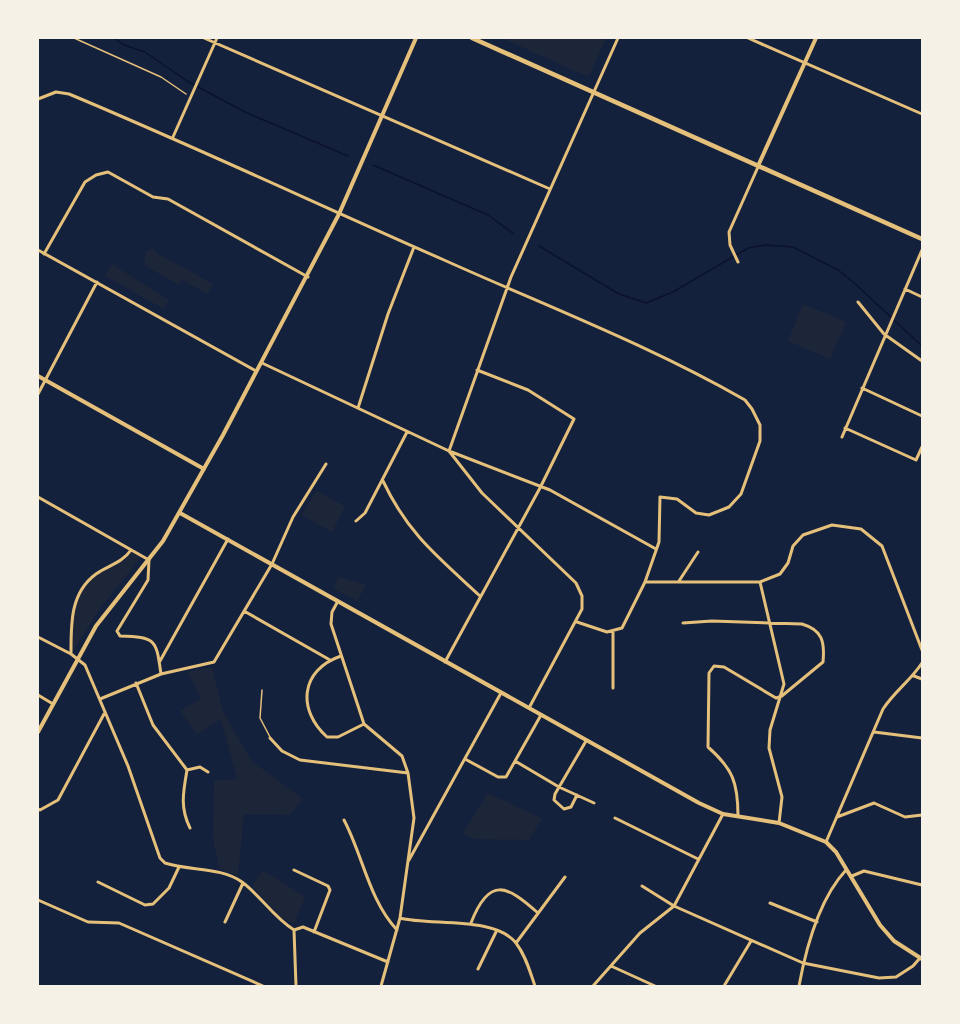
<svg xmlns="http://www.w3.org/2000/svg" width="960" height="1024" viewBox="0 0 960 1024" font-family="'Work Sans',sans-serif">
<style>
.green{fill:#1d2539}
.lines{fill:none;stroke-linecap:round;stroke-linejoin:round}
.stream{stroke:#0b132b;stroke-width:1.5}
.service{stroke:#e5c07b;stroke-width:1.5}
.minor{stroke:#e5c07b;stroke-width:3}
.tertiary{stroke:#e5c07b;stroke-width:4}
.secondary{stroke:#e5c07b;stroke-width:4}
.primary{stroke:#e5c07b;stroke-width:4.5}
</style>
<rect width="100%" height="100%" fill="#14213d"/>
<!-- green -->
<path class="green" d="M 502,38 L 606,38 L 590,74 L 586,76 Z
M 154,248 L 155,252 L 213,284 L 208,294 L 182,280 L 179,285 L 144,265 L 146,251 Z
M 112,264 L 169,300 L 164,309 L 105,276 Z
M 803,304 L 846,322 L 830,359 L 788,341 Z
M 317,491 L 345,506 L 332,532 L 301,515 Z
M 131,550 L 142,556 L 101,607 L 71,654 C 71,625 70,592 97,574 C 110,565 123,562 131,550 Z
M 339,577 L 366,585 L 357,601 L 333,588 Z
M 212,667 L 223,712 L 252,761 L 303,799 L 290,815 L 244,814 L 238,876 L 219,869 L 213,838 L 214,780 L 237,779 L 221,719 L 197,734 L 180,711 L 201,699 L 188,672 Z
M 488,793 L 542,819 L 529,840 L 474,839 L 463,833 Z
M 263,870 L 305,897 L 294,924 L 281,918 L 252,886 Z"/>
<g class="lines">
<!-- stream -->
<path class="stream" d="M 114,38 L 124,45 L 145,52 L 187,81 L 245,112 L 348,156
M 373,165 L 488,215 L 514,234
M 539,246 L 619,294 L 646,303 L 673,292 L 748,248 L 766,245 L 793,247 L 838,270 L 852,281 L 922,346"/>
<!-- service -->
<path class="service" d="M 74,38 L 161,77 L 186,94
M 262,690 L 260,718 L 270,737"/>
<!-- minor -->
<path class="minor" d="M 204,38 L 550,189
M 618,38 L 511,277 L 449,451 L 550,490 L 656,549
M 748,38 L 922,114
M 38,99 L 56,92 L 69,94 C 196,147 319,205 444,260 C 544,305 649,345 745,400 L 752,409 L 760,425 L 760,441 L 741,494 L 729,507 L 709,515 L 696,513 L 677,499 L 660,497 L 659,542 L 645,582 L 622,628 L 607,632 L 577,622
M 173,137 L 217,38
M 38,250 L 256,371
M 44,254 L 85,182 L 96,175 L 108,172 L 153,197 L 168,199 L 308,277
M 738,262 L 730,245 L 729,232 L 758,167
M 905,289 L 922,297
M 858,302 L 884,334 L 922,361
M 262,363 L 449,451 L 482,493 L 576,583 L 582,596 L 582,609 L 529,708
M 862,388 L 922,416
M 38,394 L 97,282
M 358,408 L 388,314 L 414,247
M 845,428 L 916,460 L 922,447
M 842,437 L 922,250
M 383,481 C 408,534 438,557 480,596
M 38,497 L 149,560 L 148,580 L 117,631 L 120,636 C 157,637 156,640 161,674
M 356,521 L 365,513 L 407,432
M 679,581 L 698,552
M 645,582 L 760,582 L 780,574 L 788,563 L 793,546 L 803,535 L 832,525 L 861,529 L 882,546 L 922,650
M 760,582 L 784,684 L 770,730 L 769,748 L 782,797 L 779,823
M 338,601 L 332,612 L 331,624 L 364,724 L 402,756 L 408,773 L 414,818 L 400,918 L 381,986
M 244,611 L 330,660
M 683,623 L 712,621 L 802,624 C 822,630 825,641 823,662 L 783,695
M 38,637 L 71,654 L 85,665 L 128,766 L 160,858 L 165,863 C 190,871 221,867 242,882 C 261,896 273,917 294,930 L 303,927 L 388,962
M 71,653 C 71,624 70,593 96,574 C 109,565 122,563 131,550
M 341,656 C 300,670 297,710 327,737 L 338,737 L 364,724
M 160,661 L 228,539
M 445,662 L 540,488 L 574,419 L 528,390 L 477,370
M 914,676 L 922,679
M 136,683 L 153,725 L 187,770 C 183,793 180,808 190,828
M 613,688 L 613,631
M 38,695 L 53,704
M 100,699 L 161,674 L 214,662 L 272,564 L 293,517 L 326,464
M 874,732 L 922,738
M 270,738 L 282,751 L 300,760 L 408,773
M 465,759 L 498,777 L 506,777 L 541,715
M 515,761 L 559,787 L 594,803
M 187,770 L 200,767 L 208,772
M 577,795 L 571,807 L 564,809 L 554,800 L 555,794 L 586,741
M 38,809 L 40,810 L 58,800 L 104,714
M 738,816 C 738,783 733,769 708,747 L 709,673 L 714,666 L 724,667 L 776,698 L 782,696
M 837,817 L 874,803 L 905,817 L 922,815
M 615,818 L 698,859
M 344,820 C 363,856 369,900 397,930
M 826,842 L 883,709 C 895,691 911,680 922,663
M 409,860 L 501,693
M 294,870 L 328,886 L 330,890 L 314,932
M 852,876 L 864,871 L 922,885
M 98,882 L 145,905 L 153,904 L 169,888 L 179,867
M 642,886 L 674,906 L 803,963 L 879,978 L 896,977 L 913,966 L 920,958
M 38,900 L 88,922 L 119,923 L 263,986
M 770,903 L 817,922
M 400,918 C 430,926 495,916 516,943 C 526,956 530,972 535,986
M 225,922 L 243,883
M 471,923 C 489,876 507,885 538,913
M 294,930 L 296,986
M 516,943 L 565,877
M 611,966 L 655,986
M 478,969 L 496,932
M 593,986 L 640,933 L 674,906 L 723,814
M 724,986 L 751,941
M 799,986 C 806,948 819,899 846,870"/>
<!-- tertiary -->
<path class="tertiary" d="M 758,166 L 816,38
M 180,513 L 699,803 L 723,814 L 779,823 L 826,842 L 836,852 L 880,925 L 894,941 L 922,959"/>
<!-- secondary -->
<path class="secondary" d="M 38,376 L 204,469
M 38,732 L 96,626 L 163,541 L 223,435 L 339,214 L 416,38"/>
<!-- primary -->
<path class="primary" d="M 472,38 L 922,239"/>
</g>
<!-- border -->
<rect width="960" height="1024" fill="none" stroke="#f6f1e7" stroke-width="78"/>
</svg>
